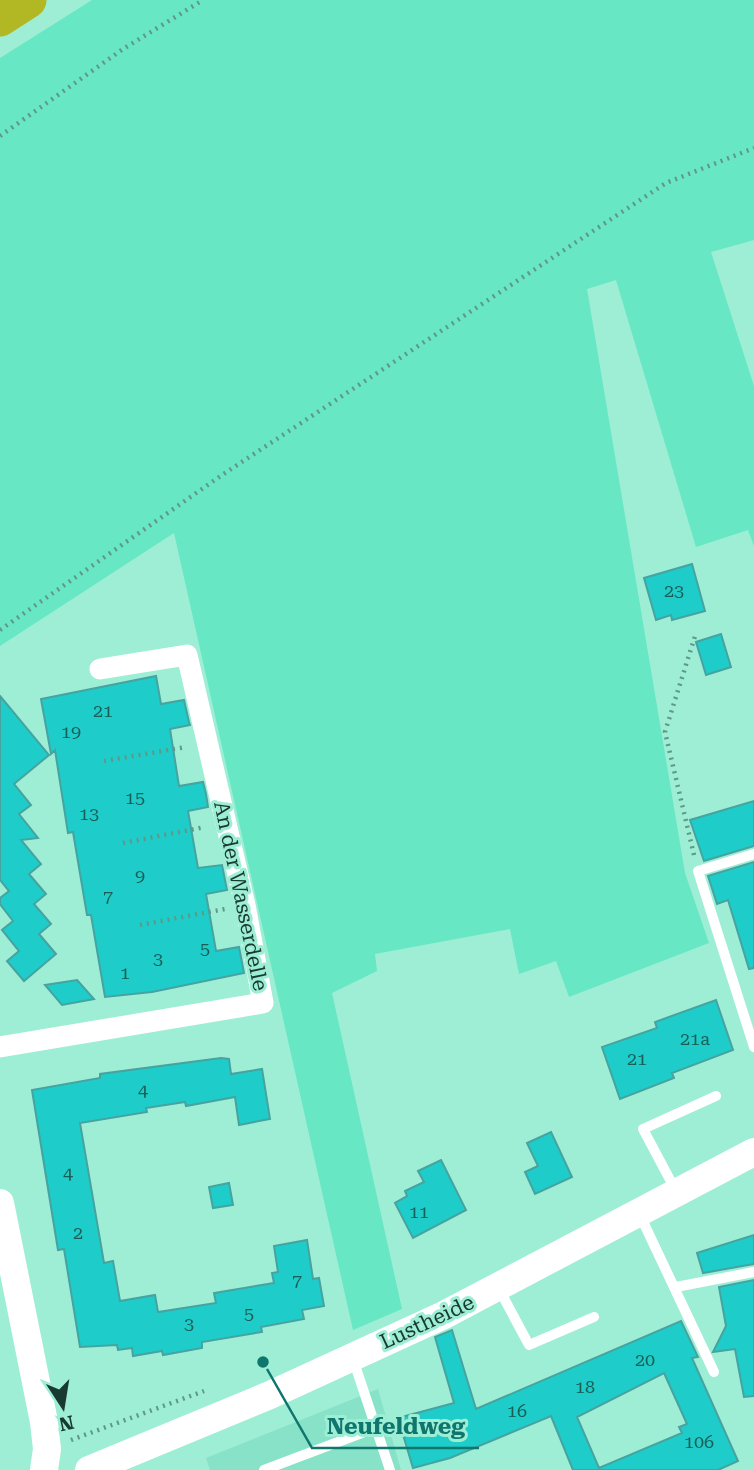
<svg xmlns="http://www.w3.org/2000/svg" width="754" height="1470" viewBox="0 0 754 1470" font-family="'Roboto Serif',serif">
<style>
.built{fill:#88e2c7}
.green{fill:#68e7c4}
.building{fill:#1ecdc9;stroke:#46a3a0;stroke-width:2;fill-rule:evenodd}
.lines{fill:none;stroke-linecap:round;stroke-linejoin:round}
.path{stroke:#5e9988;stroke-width:4.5;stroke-dasharray:2 5;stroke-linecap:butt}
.lane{stroke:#fff;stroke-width:10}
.street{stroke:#fff;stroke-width:21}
.secondary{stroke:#fff;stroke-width:28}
.highway{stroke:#b1b824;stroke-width:37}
.labels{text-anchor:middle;stroke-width:6;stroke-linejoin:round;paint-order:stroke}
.number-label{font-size:18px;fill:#1a5f57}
.street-label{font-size:21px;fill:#183a31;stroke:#9deed5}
.leader{fill:none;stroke:#0f766e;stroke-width:2.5}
.callout-dot{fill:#0f766e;stroke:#9deed5;stroke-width:2.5}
.callout-label{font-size:23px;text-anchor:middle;font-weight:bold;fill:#0f766e;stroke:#9deed5;stroke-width:6;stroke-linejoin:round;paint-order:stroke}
</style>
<rect width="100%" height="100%" fill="#9deed5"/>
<!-- built -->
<path class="built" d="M 378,1389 L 401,1470 L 210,1470 L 206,1458 Z"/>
<!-- green -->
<path class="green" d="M 92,0 L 754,0 L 754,240 L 711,252 L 754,386 L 754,546 L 748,530 L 696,547 L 616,280 L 587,289 L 685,873 L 709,943 L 569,997 L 556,961 L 519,974 L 510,929 L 375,954 L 377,971 L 332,993 L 402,1309 L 353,1330 L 174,533 L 0,646 L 0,58 Z"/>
<!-- building -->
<path class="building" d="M 692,564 L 705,611 L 672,620 L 671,615 L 656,620 L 644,578 Z
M 721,634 L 731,667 L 706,675 L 696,642 Z
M 156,676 L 161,704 L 184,700 L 189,722 L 190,725 L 170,729 L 179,786 L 203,782 L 206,794 L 208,807 L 188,811 L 198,868 L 222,865 L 227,890 L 206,894 L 216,951 L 239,947 L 244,973 L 152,992 L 105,997 L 91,915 L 87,915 L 73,832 L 68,833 L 55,750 L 51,754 L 41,699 Z
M 0,696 L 49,755 L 14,784 L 31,805 L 19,814 L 38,838 L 21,840 L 41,864 L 29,874 L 46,894 L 34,904 L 51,924 L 39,934 L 56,954 L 24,981 L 7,961 L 19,951 L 2,930 L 13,921 L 0,904 L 0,898 L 9,891 L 0,880 Z
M 754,801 L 754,846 L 704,861 L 690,820 Z
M 754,862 L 754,968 L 749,969 L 728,900 L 717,904 L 708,876 Z
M 77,980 L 94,999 L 62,1005 L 45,985 Z
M 716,1000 L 733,1050 L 672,1073 L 674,1078 L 620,1099 L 602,1047 L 657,1028 L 655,1022 Z
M 221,1058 L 229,1059 L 231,1074 L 262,1069 L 270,1119 L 239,1125 L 235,1097 L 186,1106 L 185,1102 L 146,1108 L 147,1112 L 80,1123 L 104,1263 L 113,1261 L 120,1301 L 155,1295 L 158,1312 L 216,1303 L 214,1293 L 274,1283 L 272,1273 L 278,1272 L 274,1246 L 307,1240 L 313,1279 L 319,1278 L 324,1306 L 302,1310 L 304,1319 L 261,1327 L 262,1332 L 202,1342 L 202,1348 L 163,1355 L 162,1351 L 133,1356 L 132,1348 L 118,1350 L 117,1345 L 80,1347 L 64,1249 L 58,1250 L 32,1090 L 100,1078 L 100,1074 Z
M 551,1132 L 572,1177 L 535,1194 L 525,1172 L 538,1166 L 527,1143 Z
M 441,1160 L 466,1210 L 413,1238 L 395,1203 L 407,1196 L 405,1191 L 424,1182 L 418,1171 Z
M 229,1183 L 233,1205 L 213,1208 L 209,1187 Z
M 754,1235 L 754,1264 L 703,1273 L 697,1253 Z
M 754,1280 L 754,1396 L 744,1397 L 735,1349 L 713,1352 L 726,1326 L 719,1287 Z
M 681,1321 L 698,1357 L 692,1358 L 738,1461 L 718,1470 L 573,1470 L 551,1416 L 450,1458 L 413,1468 L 398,1418 L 454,1403 L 435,1337 L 452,1330 L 476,1409 ZM 664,1373 L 687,1424 L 679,1427 L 682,1433 L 599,1468 L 577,1417 Z"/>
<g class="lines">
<!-- path -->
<path class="path" d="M 0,136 L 123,49 L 203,0
M 0,630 L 222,475 L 666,183 L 754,148
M 104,761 L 186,747
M 123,843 L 205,827
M 694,855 L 665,732 L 696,633
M 140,925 L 225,909
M 71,1440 L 204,1391"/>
<!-- lane -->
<path class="lane" d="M 754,854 L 698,871 L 754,1047
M 676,1191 L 643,1129 L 716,1096
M 639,1213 L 714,1372
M 676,1287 L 754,1272
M 499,1289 L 529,1345 L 594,1317
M 353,1359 L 390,1470
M 264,1470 L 375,1428"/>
<!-- street -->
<path class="street" d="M 0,1047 L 263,1003 L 245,905 L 187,655 L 100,669"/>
<!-- secondary -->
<path class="secondary" d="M 0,1203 L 44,1422 L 47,1449 L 44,1470
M 89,1470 L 270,1395 L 444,1315 L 754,1152"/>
<!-- highway -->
<path class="highway" d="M 0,18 L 28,0"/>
</g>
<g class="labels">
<!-- number labels -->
<g class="number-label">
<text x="674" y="597">23</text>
<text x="103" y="717">21</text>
<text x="71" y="738">19</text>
<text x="135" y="804">15</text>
<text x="89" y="820">13</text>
<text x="140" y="882">9</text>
<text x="108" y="903">7</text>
<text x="205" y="955">5</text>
<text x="158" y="965">3</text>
<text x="125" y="979">1</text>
<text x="695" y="1045">21a</text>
<text x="637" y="1065">21</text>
<text x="143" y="1096">4</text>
<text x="68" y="1179">4</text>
<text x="419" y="1218">11</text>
<text x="78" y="1239">2</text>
<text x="297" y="1287">7</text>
<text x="249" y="1320">5</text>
<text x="189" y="1330">3</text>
<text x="645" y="1366">20</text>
<text x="585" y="1393">18</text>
<text x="517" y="1417">16</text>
<text x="699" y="1448">106</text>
</g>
<!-- street labels -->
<g class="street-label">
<text transform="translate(241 896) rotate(78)" y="7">An der Wasserdelle</text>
<text transform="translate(427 1322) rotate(-25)" y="7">Lustheide</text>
</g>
</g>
<!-- callouts -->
<path class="leader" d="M263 1362L312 1448H479"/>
<circle class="callout-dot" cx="263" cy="1362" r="7"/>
<g class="callout-label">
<text x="396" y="1434">Neufeldweg</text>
</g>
<!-- north arrow -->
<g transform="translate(63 1407) rotate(168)" stroke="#9deed5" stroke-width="5" paint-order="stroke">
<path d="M0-5L12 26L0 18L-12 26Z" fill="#183a31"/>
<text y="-10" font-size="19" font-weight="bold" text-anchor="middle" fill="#183a31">N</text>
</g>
</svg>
